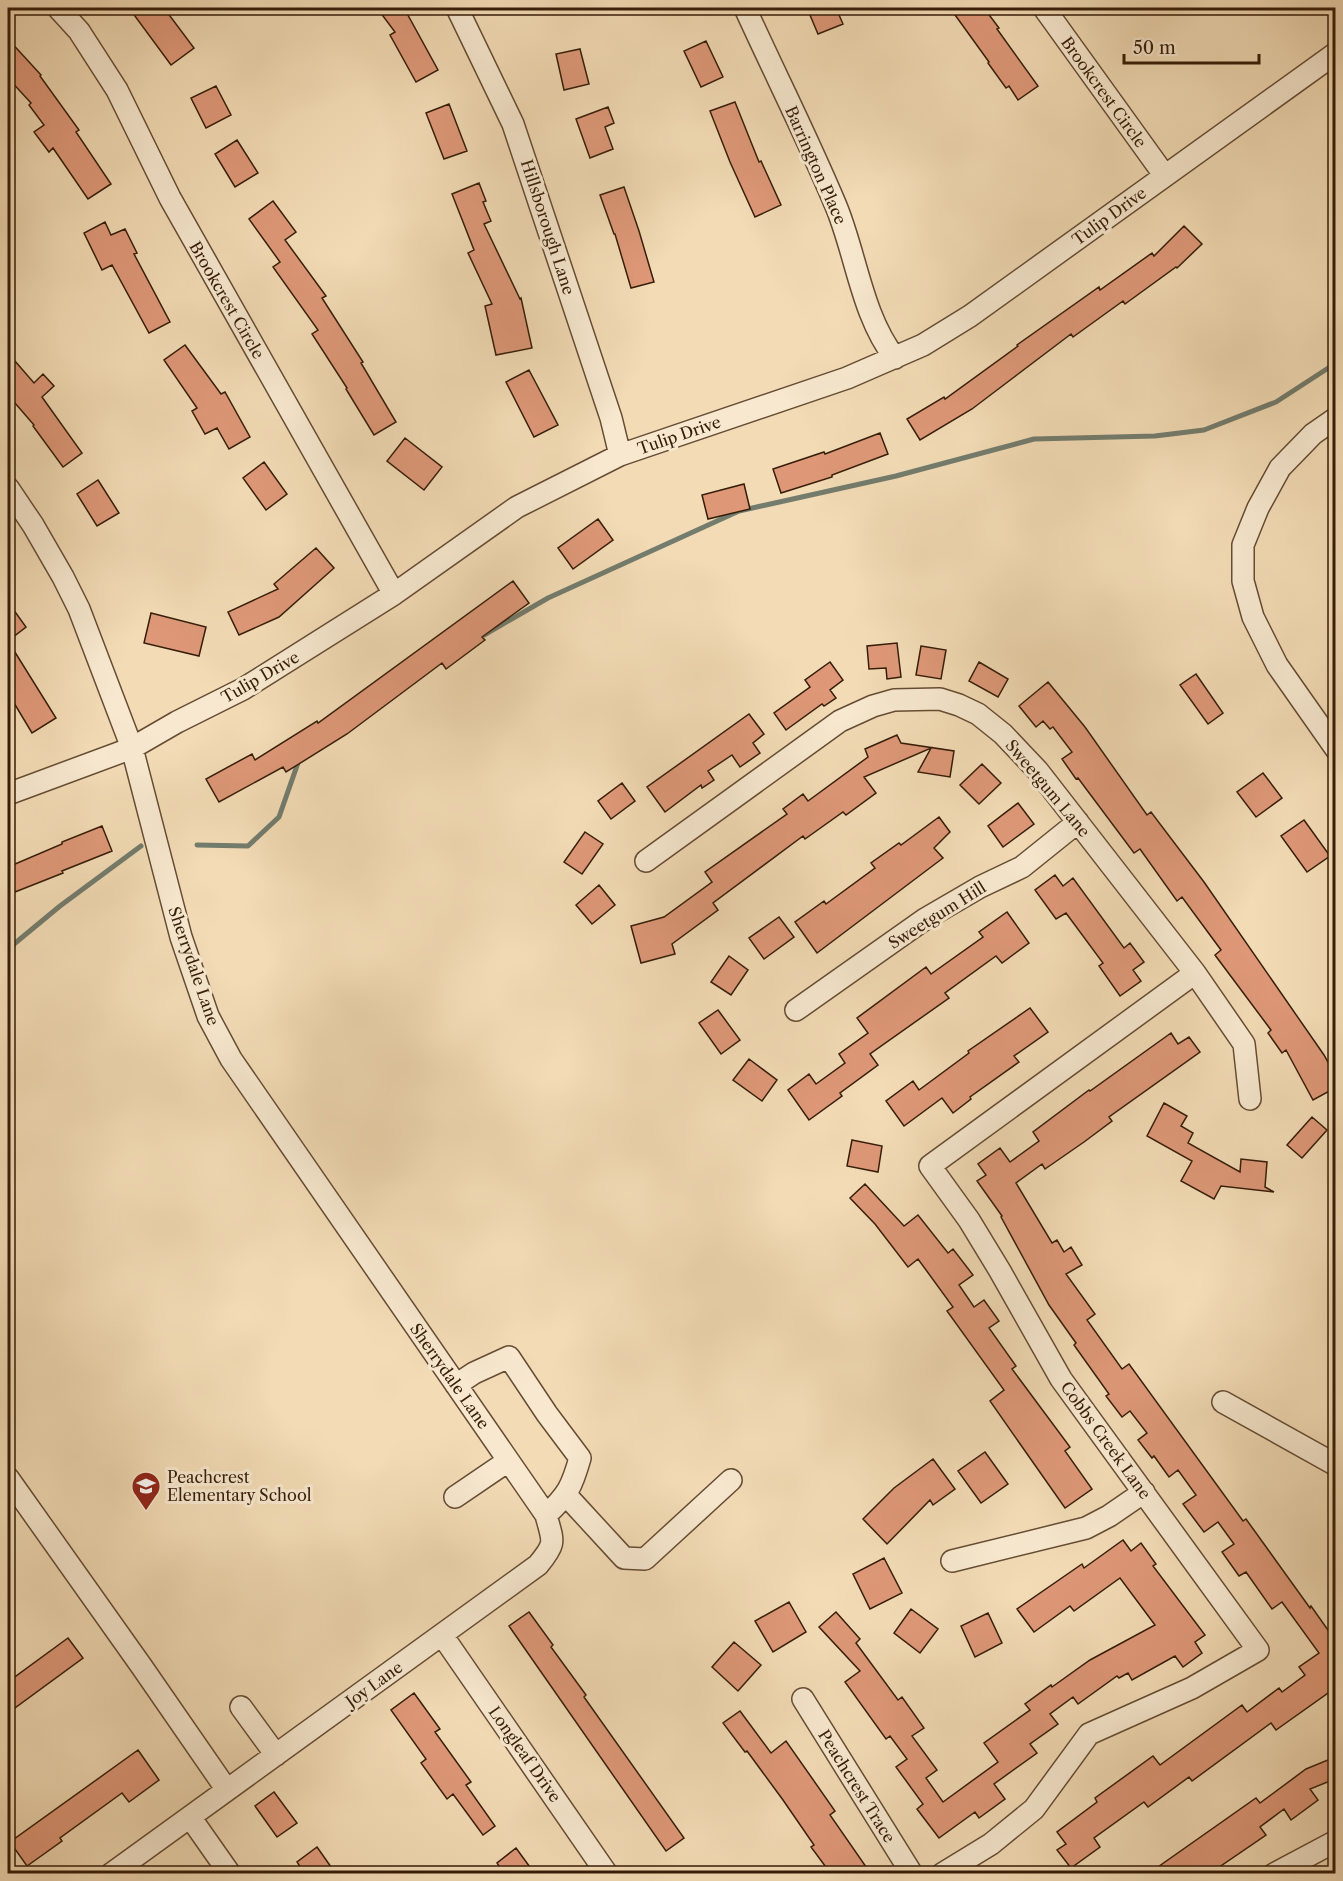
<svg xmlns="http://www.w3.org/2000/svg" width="1343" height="1881" viewBox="0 0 1343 1881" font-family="'Libre Caslon Text',serif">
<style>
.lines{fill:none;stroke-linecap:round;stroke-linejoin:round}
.stream{stroke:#737c6d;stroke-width:5}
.building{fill:#de9878;stroke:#361d08;stroke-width:1.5}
.minor-casing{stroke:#654c33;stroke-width:24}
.minor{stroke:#f7e8cf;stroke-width:21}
.labels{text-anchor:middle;stroke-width:6;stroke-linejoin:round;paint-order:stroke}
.street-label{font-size:16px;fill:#361d08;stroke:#f7e8cf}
.poi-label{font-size:16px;fill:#361d08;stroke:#f7e8cf;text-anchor:start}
</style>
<rect width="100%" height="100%" fill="#f2dbb5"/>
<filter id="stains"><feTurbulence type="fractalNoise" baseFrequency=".00333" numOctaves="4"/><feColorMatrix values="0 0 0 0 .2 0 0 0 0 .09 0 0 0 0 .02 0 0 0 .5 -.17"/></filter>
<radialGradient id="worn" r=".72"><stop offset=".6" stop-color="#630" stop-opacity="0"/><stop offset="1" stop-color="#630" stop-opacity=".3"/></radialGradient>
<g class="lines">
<!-- stream -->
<path class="stream" d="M 484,635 L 548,598 L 739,511 L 896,476 L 1034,439 L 1155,436 L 1204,430 L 1276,402 L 1336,363
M 197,845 L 248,846 L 279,817 L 299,760
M 8,949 L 60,906 L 141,846"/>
</g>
<!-- building -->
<path class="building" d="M 129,8 L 164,8 L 194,48 L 171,65 Z
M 377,8 L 404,8 L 438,70 L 416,82 L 390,35 L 395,32 Z
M 807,8 L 836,8 L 843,24 L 818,34 Z
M 950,8 L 984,8 L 999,28 L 997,29 L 1038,86 L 1018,100 L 1009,86 L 1006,88 L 988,63 L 989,62 Z
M 8,39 L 41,75 L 40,76 L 79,130 L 76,132 L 111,184 L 88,199 L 53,148 L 49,152 L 34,132 L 44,125 L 29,105 L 31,103 L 8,78 Z
M 706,41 L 723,77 L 701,87 L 684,51 Z
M 580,49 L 589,84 L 564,90 L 556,54 Z
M 216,86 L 231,115 L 206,128 L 191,98 Z
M 735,102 L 759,162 L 761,161 L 781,205 L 755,217 L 730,162 L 710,111 Z
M 449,104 L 467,151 L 444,159 L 426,113 Z
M 608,107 L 614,123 L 605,127 L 613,149 L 590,158 L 576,119 Z
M 237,140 L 258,173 L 235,187 L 215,154 Z
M 479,183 L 486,201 L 483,202 L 491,221 L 484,224 L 520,299 L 521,298 L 532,348 L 496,355 L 485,306 L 492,304 L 468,253 L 474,250 L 452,194 Z
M 624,187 L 639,231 L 654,282 L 631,288 L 615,234 L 614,234 L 600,195 Z
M 273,201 L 296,232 L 285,240 L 326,296 L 322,298 L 363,362 L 361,363 L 396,422 L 374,435 L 346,389 L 347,388 L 312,334 L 318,330 L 273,267 L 280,262 L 249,219 Z
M 105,222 L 111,235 L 125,229 L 137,253 L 134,254 L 170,322 L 149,333 L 112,265 L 102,270 L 84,233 Z
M 1184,226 L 1202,244 L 1177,268 L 1176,267 L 1125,304 L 1123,301 L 1073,337 L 1071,334 L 972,409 L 920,440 L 907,419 L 944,397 L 945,399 L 1018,346 L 1017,345 L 1099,287 L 1100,290 L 1152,253 L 1154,256 Z
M 185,345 L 221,394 L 225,392 L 250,437 L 229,449 L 217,428 L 205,434 L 192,411 L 197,408 L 164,360 Z
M 8,353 L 34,383 L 43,374 L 54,386 L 42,397 L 82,453 L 63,467 L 33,426 L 34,425 L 8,395 Z
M 529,370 L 558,425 L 534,437 L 506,382 Z
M 880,433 L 888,454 L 832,475 L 832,477 L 781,493 L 773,469 L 824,452 L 825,454 Z
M 405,438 L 442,467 L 424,490 L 387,461 Z
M 264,462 L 287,494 L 266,510 L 243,478 Z
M 98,480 L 119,513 L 97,526 L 77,494 Z
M 744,484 L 750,509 L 708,519 L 702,495 Z
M 598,519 L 613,540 L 573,569 L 558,548 Z
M 316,548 L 334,568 L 279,617 L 239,635 L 228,612 L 278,589 L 274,584 Z
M 513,581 L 529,603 L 482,637 L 485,640 L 446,669 L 442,663 L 347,734 L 286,772 L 283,767 L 219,802 L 206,779 L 252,754 L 255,760 L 317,721 L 318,723 Z
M 8,602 L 26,627 L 8,641 Z
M 151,613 L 206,627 L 199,656 L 144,643 Z
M 8,641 L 56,718 L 32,733 L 8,693 Z
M 897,643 L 901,677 L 887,679 L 886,668 L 869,669 L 867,646 Z
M 921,646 L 946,650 L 941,679 L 916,675 Z
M 830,662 L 843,680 L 830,690 L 836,698 L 824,706 L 822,704 L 786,730 L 774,713 L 810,687 L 805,680 Z
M 979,662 L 1008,679 L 998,697 L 969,681 Z
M 1196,674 L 1223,713 L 1208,724 L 1180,685 Z
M 1048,682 L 1085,727 L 1147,815 L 1151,812 L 1204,882 L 1324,1055 L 1335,1075 L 1335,1088 L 1313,1100 L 1286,1050 L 1282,1053 L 1268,1033 L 1271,1030 L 1215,955 L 1221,950 L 1182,897 L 1177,901 L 1140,849 L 1134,853 L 1078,778 L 1076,779 L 1062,759 L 1072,752 L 1053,727 L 1050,729 L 1043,721 L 1036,727 L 1019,706 Z
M 749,714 L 764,734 L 753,743 L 760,753 L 740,767 L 732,755 L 708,771 L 714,780 L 702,788 L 701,785 L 665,812 L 647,787 Z
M 897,735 L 901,743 L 954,751 L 950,777 L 918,772 L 931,748 L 864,777 L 876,793 L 846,815 L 843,812 L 805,839 L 803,836 L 713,903 L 718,910 L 672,944 L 675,954 L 641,963 L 631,926 L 664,917 L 712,882 L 705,872 L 787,814 L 783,809 L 803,794 L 808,801 L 868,757 L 865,749 Z
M 982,764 L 1001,783 L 979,804 L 960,785 Z
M 1263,773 L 1282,798 L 1256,817 L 1237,792 Z
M 622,783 L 635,801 L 611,819 L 598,801 Z
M 1018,803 L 1034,824 L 1003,847 L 988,826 Z
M 939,817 L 950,832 L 934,848 L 943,858 L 817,953 L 795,922 L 824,901 L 826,904 L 875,868 L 871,863 L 899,843 L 901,845 Z
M 1304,820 L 1330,856 L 1307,872 L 1281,836 Z
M 102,826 L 112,851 L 62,871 L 63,873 L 15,892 L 8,874 L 8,867 L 62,844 L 62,842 Z
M 585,832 L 603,844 L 582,874 L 564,862 Z
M 1055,875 L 1063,886 L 1073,878 L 1124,948 L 1130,943 L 1144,962 L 1133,970 L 1141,981 L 1120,996 L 1099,966 L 1103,963 L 1066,913 L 1056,919 L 1035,890 Z
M 599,885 L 615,905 L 592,924 L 576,905 Z
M 1007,912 L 1029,943 L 1002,963 L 996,956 L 945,993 L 949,998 L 870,1054 L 878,1065 L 840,1093 L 842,1096 L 809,1120 L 788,1090 L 809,1074 L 816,1084 L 845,1063 L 839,1054 L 868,1033 L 857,1018 L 926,967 L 931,974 L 983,937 L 979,932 Z
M 779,917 L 794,937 L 764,959 L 749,938 Z
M 729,956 L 748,970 L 731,995 L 711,982 Z
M 1030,1008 L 1048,1032 L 1014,1056 L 1019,1062 L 970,1097 L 971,1099 L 953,1113 L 942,1098 L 904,1126 L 886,1101 L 913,1081 L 919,1090 L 969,1053 L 968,1051 Z
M 718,1010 L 740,1040 L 721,1054 L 699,1023 Z
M 1171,1033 L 1178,1044 L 1189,1037 L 1200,1052 L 1109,1117 L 1112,1121 L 1084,1142 L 1045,1169 L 1042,1164 L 1016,1183 L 1052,1243 L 1057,1240 L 1064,1252 L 1071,1247 L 1082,1265 L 1066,1274 L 1095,1314 L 1087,1320 L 1122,1369 L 1129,1364 L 1243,1521 L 1246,1519 L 1310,1608 L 1311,1606 L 1335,1640 L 1335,1688 L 1276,1730 L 1271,1723 L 1192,1781 L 1189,1777 L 1148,1807 L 1144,1802 L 1094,1838 L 1100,1847 L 1071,1868 L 1057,1850 L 1066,1844 L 1057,1832 L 1097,1802 L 1095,1798 L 1153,1756 L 1160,1765 L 1242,1705 L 1247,1712 L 1279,1688 L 1282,1692 L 1305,1675 L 1299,1667 L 1319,1653 L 1282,1602 L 1272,1609 L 1246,1572 L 1239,1576 L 1222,1552 L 1234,1544 L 1218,1522 L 1204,1532 L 1183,1504 L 1196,1495 L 1178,1470 L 1169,1477 L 1154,1456 L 1152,1458 L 1138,1440 L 1147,1433 L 1130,1411 L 1122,1417 L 1106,1396 L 1109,1394 L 1074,1345 L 1076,1343 L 1049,1305 L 1001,1217 L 1002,1216 L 977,1181 L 986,1175 L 978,1164 L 1000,1148 L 1010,1162 L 1039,1141 L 1033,1132 L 1089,1090 L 1090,1091 Z
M 749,1059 L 777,1080 L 762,1101 L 733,1080 Z
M 1164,1103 L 1187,1116 L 1181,1126 L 1193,1133 L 1188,1143 L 1240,1172 L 1241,1159 L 1267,1162 L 1265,1187 L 1274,1192 L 1221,1186 L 1214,1199 L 1181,1181 L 1192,1161 L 1147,1136 Z
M 1312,1117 L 1327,1130 L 1302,1158 L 1287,1145 Z
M 852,1140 L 882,1146 L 878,1172 L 847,1166 Z
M 865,1184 L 904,1226 L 918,1215 L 948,1253 L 953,1249 L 973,1275 L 959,1285 L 974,1307 L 984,1300 L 999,1321 L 989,1328 L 1016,1366 L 1012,1369 L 1070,1447 L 1065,1451 L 1092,1489 L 1065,1508 L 990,1401 L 1004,1390 L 947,1311 L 953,1307 L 918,1259 L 908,1267 L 875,1224 L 850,1198 Z
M 985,1452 L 1008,1484 L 981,1503 L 958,1471 Z
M 933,1459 L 955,1489 L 933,1505 L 930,1500 L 887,1544 L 863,1519 L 894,1488 Z
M 1123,1540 L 1131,1551 L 1141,1543 L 1156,1564 L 1153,1566 L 1205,1635 L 1195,1642 L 1202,1653 L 1183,1667 L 1175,1656 L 1132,1680 L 1128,1673 L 1119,1678 L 1117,1676 L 1078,1704 L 1073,1697 L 1050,1714 L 1058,1724 L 1030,1744 L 1037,1753 L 994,1784 L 1005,1799 L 979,1818 L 975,1812 L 939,1838 L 917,1809 L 923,1804 L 896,1767 L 907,1759 L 890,1736 L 886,1739 L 845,1682 L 860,1671 L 819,1627 L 836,1612 L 860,1639 L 856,1643 L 898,1700 L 902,1697 L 924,1728 L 912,1736 L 937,1770 L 926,1778 L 943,1802 L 998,1762 L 984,1743 L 1030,1710 L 1025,1704 L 1051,1685 L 1052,1687 L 1090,1660 L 1155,1625 L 1120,1578 L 1074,1611 L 1070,1606 L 1034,1632 L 1017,1609 L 1082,1564 L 1084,1568 Z
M 884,1558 L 902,1593 L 870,1609 L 853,1574 Z
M 789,1602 L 806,1632 L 773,1652 L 755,1621 Z
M 911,1609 L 938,1629 L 920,1653 L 894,1633 Z
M 529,1612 L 553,1645 L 551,1647 L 586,1695 L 584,1697 L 684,1838 L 666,1851 L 509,1626 Z
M 988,1613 L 1002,1643 L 975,1657 L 961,1626 Z
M 68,1638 L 83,1658 L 8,1713 L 8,1682 Z
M 734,1642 L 761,1665 L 738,1691 L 712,1667 Z
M 414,1693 L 440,1729 L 435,1732 L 471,1782 L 466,1785 L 495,1826 L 483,1835 L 453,1794 L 447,1799 L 421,1763 L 426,1759 L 391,1710 Z
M 740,1711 L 771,1753 L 786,1741 L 835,1811 L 830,1815 L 871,1874 L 831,1874 L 811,1847 L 814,1845 L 783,1800 L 747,1751 L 745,1752 L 723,1723 Z
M 138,1750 L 159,1780 L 129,1802 L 122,1793 L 60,1838 L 62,1841 L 27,1866 L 10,1842 Z
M 1335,1757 L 1335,1779 L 1310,1789 L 1318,1800 L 1291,1820 L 1284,1809 L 1260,1827 L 1266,1835 L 1209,1874 L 1148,1874 L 1256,1798 L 1260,1803 L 1306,1769 Z
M 274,1792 L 297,1823 L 277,1837 L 255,1806 Z
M 317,1847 L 336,1874 L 305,1874 L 297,1862 Z
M 516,1848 L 535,1874 L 504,1874 L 497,1863 Z"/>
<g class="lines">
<!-- minor casing -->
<g class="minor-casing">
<path id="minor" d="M 58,8 L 79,31 L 117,90 L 170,198 L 394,594
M 457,8 L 513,124 L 611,418 L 620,455
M 745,8 C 775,74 808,139 836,206 C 856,254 862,316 895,358
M 1044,8 L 1165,176
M 1336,418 L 1313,434 L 1280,468 L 1258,508 L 1243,545 L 1243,581 L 1253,617 L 1277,665 L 1336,749
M 8,488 L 33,525 L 63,577 L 79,609 L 132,748 L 181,937 L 208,1016 L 231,1059 L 546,1515 C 553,1542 557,1542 538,1565 L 111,1874
M 8,794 L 132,748 L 177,722 L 243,689 L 394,594 L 517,507 L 620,455 L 847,378 L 923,345 L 970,316 L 1336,53
M 646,861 L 840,721 L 873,706 L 894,700 L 940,699 L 959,705 L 978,714 L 1003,734 L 1038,771 L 1195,973 L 1244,1044 L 1250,1099
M 796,1010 L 925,919 L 980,887 L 1022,867 L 1078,822
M 456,1385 L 474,1373 L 509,1357 L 547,1414 L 580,1458 C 572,1486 568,1495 546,1515
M 1223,1402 L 1336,1465
M 8,1478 L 142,1667 L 227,1790
M 566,1495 L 624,1558 L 645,1559 L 731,1480
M 455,1497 L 508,1461
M 952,1561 L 1086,1528 L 1109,1516 L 1144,1492
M 442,1635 L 607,1874
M 803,1699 L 912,1874
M 241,1707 L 276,1755
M 190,1817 L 230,1874
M 942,1874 L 991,1844 L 1034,1809 L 1089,1734 L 1192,1688 L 1258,1650 L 1061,1379 L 1000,1271 L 969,1220 L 930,1166 L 1195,973
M 1274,1874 L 1336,1841"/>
</g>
<!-- minor -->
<use href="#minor" class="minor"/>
</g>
<!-- icons -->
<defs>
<g id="school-pin" transform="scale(1.5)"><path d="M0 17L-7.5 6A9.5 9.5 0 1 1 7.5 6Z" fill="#8f2418" stroke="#f7e8cf"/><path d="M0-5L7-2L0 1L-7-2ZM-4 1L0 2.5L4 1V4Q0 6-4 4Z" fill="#fff"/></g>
</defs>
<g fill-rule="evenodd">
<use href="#school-pin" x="146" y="1486"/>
</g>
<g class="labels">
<!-- street labels -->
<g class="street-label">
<text transform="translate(1104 92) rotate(54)" y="6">Brookcrest Circle</text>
<text transform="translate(816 165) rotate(66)" y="6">Barrington Place</text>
<text transform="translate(1109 216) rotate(-36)" y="6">Tulip Drive</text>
<text transform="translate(548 227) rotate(72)" y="6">Hillsborough Lane</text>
<text transform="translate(227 300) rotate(60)" y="6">Brookcrest Circle</text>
<text transform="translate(679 435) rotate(-19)" y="6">Tulip Drive</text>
<text transform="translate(260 677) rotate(-30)" y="6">Tulip Drive</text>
<text transform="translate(1048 788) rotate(50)" y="6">Sweetgum Lane</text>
<text transform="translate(937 915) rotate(-32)" y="6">Sweetgum Hill</text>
<text transform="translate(194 966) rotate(71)" y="6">Sherrydale Lane</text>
<text transform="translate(450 1376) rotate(55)" y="6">Sherrydale Lane</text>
<text transform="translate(1106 1440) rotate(54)" y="6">Cobbs Creek Lane</text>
<text transform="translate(374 1684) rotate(-36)" y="6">Joy Lane</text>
<text transform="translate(525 1754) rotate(55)" y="6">Longleaf Drive</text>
<text transform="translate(857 1786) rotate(58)" y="6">Peachcrest Trace</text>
</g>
<!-- poi labels -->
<g class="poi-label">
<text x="167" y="1483">Peachcrest<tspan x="167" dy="18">Elementary School</tspan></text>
</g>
</g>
<!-- margin -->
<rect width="1343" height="1881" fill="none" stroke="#f2dbb5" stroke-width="30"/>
<rect x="9" y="9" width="1325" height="1863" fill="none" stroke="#361d08" stroke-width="3"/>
<rect x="15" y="15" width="1313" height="1851" fill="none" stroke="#361d08" stroke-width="1.5"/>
<!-- scale -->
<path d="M1124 54v9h135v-9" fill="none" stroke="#361d08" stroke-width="3"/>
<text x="1133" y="54" font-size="18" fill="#361d08" stroke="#f7e8cf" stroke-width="4.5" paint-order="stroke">50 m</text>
<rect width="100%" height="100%" filter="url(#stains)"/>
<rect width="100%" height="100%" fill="url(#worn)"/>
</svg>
